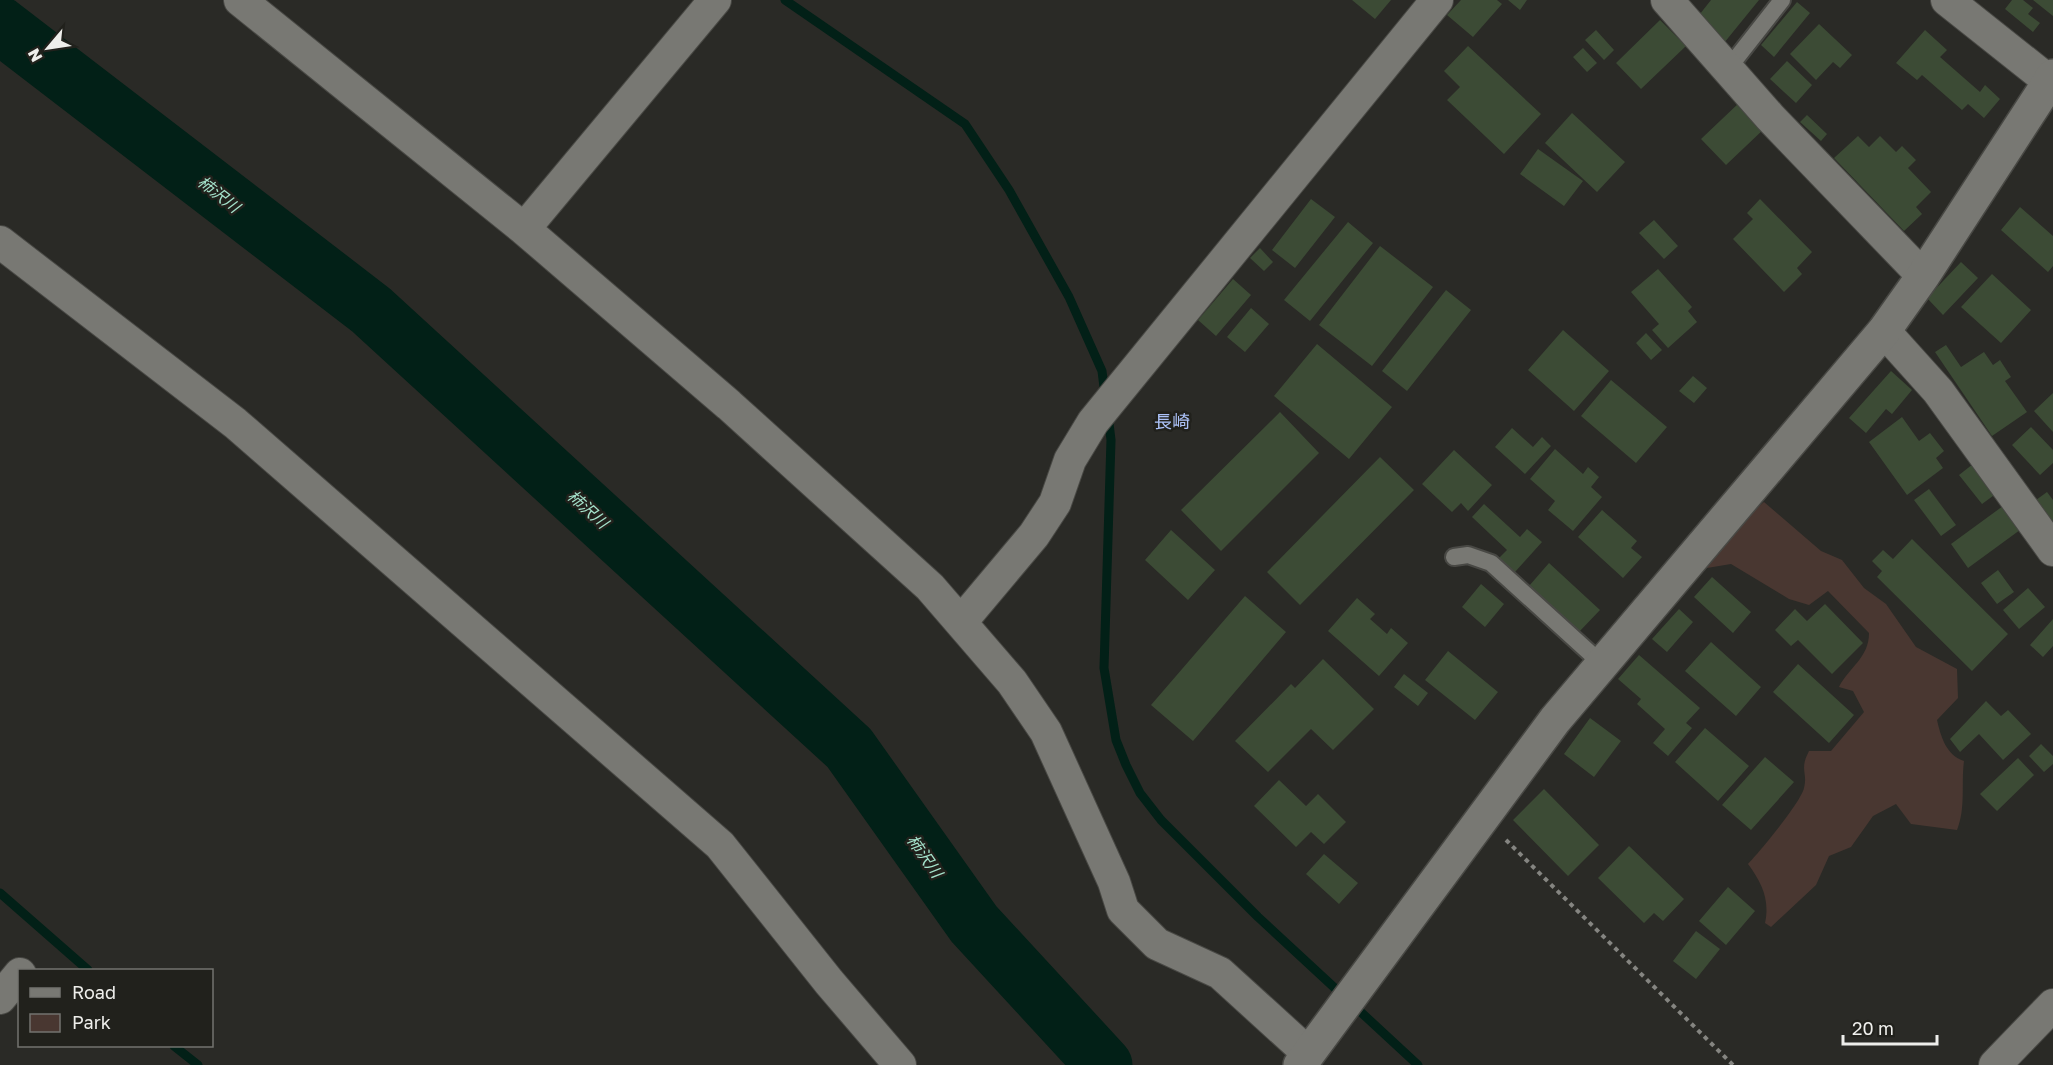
<svg xmlns="http://www.w3.org/2000/svg" width="2053" height="1065" viewBox="0 0 2053 1065" font-family="'Golos Text','Noto Sans JP',sans-serif">
<style>
.green{fill:#493731}
.lines{fill:none;stroke-linecap:round;stroke-linejoin:round}
.stream{stroke:#022017;stroke-width:9}
.river{stroke:#022017;stroke-width:57}
.building{fill:#3c4b35}
.service-casing{stroke:#484844;stroke-width:20}
.minor-casing{stroke:#484844;stroke-width:34}
.tertiary-casing{stroke:#484844;stroke-width:36}
.path{stroke:#858581;stroke-width:4;stroke-dasharray:4.5 4.5;stroke-linecap:butt}
.service{stroke:#787873;stroke-width:16}
.minor{stroke:#787873;stroke-width:32}
.tertiary{stroke:#787873;stroke-width:33}
.labels{text-anchor:middle;stroke-width:5;stroke-linejoin:round;paint-order:stroke}
.water-label{font-size:16px;font-style:italic;fill:#a6e4cd;stroke:#21211c}
.quarter-label{font-size:18px;fill:#acc2f8;stroke:#21211c}
</style>
<rect width="100%" height="100%" fill="#2a2a26"/>
<!-- green -->
<path class="green" d="M 1764,502 L 1821,551 L 1842,560 L 1864,588 L 1886,604 L 1916,647 L 1957,669 L 1958,698 L 1937,720 C 1941,737 1946,755 1964,761 C 1961,784 1966,808 1957,830 L 1911,824 L 1896,804 L 1873,816 L 1851,847 L 1829,856 L 1816,885 L 1771,927 L 1765,923 C 1770,900 1762,883 1748,864 C 1759,853 1801,802 1804,788 C 1808,772 1799,770 1809,751 L 1831,751 L 1864,712 L 1853,691 L 1839,687 C 1849,667 1869,658 1869,633 L 1828,591 L 1809,605 L 1789,599 L 1731,564 L 1707,568 L 1708,548 Z"/>
<g class="lines">
<!-- stream -->
<path class="stream" d="M 785,0 L 965,124 L 1009,190 L 1069,297 L 1102,371 L 1105,395
M 1108,415 L 1111,440 L 1104,668 L 1116,740 L 1126,765 L 1140,793 L 1161,820 L 1258,917 L 1418,1065
M 0,893 L 88,970
M 174,1046 L 198,1065"/>
<!-- river -->
<path class="river" d="M 0,25 L 371,310 L 849,748 L 974,924 L 1104,1065"/>
</g>
<!-- building -->
<path class="building" d="M 1352,0 L 1391,0 L 1375,19 Z
M 1461,0 L 1497,0 L 1502,4 L 1473,37 L 1447,15 Z
M 1508,0 L 1527,0 L 1520,10 Z
M 1711,0 L 1759,0 L 1724,43 L 1696,19 Z
M 2012,0 L 2023,0 L 2033,8 L 2028,14 L 2040,23 L 2033,32 L 2005,9 Z
M 2033,0 L 2053,0 L 2053,16 Z
M 1797,2 L 1810,13 L 1774,57 L 1761,45 Z
M 1660,20 L 1686,46 L 1641,89 L 1616,63 Z
M 1819,24 L 1852,55 L 1840,68 L 1833,62 L 1816,80 L 1790,54 Z
M 1596,30 L 1614,50 L 1604,60 L 1585,40 Z
M 1925,30 L 1947,50 L 1940,57 L 1980,92 L 1985,85 L 2000,99 L 1984,118 L 1968,104 L 1962,110 L 1922,75 L 1917,80 L 1896,63 Z
M 1468,46 L 1541,114 L 1504,154 L 1447,100 L 1460,87 L 1444,71 Z
M 1583,48 L 1597,63 L 1587,72 L 1573,57 Z
M 1787,61 L 1812,85 L 1796,103 L 1770,79 Z
M 1740,102 L 1765,128 L 1726,165 L 1701,139 Z
M 1572,113 L 1625,162 L 1597,192 L 1545,143 Z
M 1807,115 L 1827,134 L 1821,141 L 1800,122 Z
M 1858,136 L 1869,147 L 1880,136 L 1896,152 L 1902,146 L 1916,160 L 1908,168 L 1931,192 L 1916,207 L 1922,214 L 1904,231 L 1834,158 Z
M 1538,149 L 1583,181 L 1564,206 L 1520,174 Z
M 1311,199 L 1335,217 L 1295,268 L 1272,250 Z
M 1760,199 L 1812,252 L 1797,268 L 1802,274 L 1784,292 L 1733,239 L 1753,219 L 1747,213 Z
M 2020,207 L 2053,236 L 2053,266 L 2048,272 L 2001,230 Z
M 1654,220 L 1678,246 L 1664,259 L 1639,233 Z
M 1348,222 L 1373,243 L 1310,321 L 1284,300 Z
M 1380,246 L 1433,287 L 1372,366 L 1319,325 Z
M 1260,248 L 1273,262 L 1264,271 L 1250,258 Z
M 1961,262 L 1978,278 L 1943,315 L 1927,298 Z
M 1658,269 L 1692,307 L 1688,311 L 1697,322 L 1668,348 L 1652,330 L 1659,324 L 1631,292 Z
M 1992,274 L 2031,310 L 2001,343 L 1961,307 Z
M 1233,279 L 1251,295 L 1216,336 L 1198,320 Z
M 1446,290 L 1471,310 L 1407,391 L 1382,371 Z
M 1251,308 L 1269,324 L 1245,352 L 1227,337 Z
M 1563,330 L 1609,371 L 1574,411 L 1528,370 Z
M 1646,333 L 1662,350 L 1651,360 L 1636,343 Z
M 1317,344 L 1392,407 L 1349,459 L 1274,396 Z
M 1946,345 L 1961,367 L 1984,352 L 1993,365 L 2000,360 L 2011,377 L 2005,381 L 2027,412 L 1992,436 L 1935,352 Z
M 1891,371 L 1912,390 L 1892,414 L 1886,409 L 1866,433 L 1849,418 Z
M 1693,376 L 1707,388 L 1694,403 L 1679,391 Z
M 1611,380 L 1667,427 L 1636,463 L 1581,416 Z
M 2053,393 L 2053,432 L 2034,411 Z
M 1280,412 L 1319,453 L 1221,551 L 1181,510 Z
M 1902,417 L 1919,441 L 1930,433 L 1944,451 L 1936,458 L 1943,468 L 1907,495 L 1869,442 Z
M 2031,427 L 2053,450 L 2053,463 L 2040,475 L 2012,445 Z
M 1512,428 L 1533,447 L 1542,437 L 1551,446 L 1525,474 L 1495,447 Z
M 1555,449 L 1583,474 L 1588,467 L 1599,477 L 1591,487 L 1602,497 L 1573,531 L 1548,510 L 1555,501 L 1530,479 Z
M 1454,450 L 1492,485 L 1468,511 L 1461,503 L 1452,512 L 1422,484 Z
M 1380,457 L 1414,490 L 1300,605 L 1267,572 Z
M 1973,464 L 1997,493 L 1982,504 L 1959,475 Z
M 1929,489 L 1956,525 L 1941,536 L 1914,500 Z
M 2047,492 L 2053,500 L 2053,523 L 2036,500 Z
M 1484,504 L 1520,537 L 1527,529 L 1542,542 L 1515,572 L 1499,558 L 1507,550 L 1472,517 Z
M 2003,506 L 2020,530 L 1968,568 L 1951,544 Z
M 1602,510 L 1637,541 L 1631,548 L 1642,557 L 1623,578 L 1578,537 Z
M 1171,530 L 1215,570 L 1188,600 L 1145,560 Z
M 1912,539 L 2008,634 L 1972,671 L 1877,577 L 1882,571 L 1872,561 L 1883,550 L 1893,559 Z
M 1549,563 L 1600,610 L 1579,632 L 1529,586 Z
M 1998,570 L 2014,592 L 1997,604 L 1981,583 Z
M 1712,577 L 1751,612 L 1733,633 L 1694,597 Z
M 1481,584 L 1504,604 L 1485,627 L 1462,607 Z
M 2028,588 L 2045,607 L 2019,629 L 2003,610 Z
M 1245,596 L 1286,632 L 1193,741 L 1151,705 Z
M 1357,598 L 1375,614 L 1370,619 L 1387,634 L 1391,628 L 1408,643 L 1379,676 L 1328,631 Z
M 1825,604 L 1863,643 L 1832,674 L 1798,640 L 1791,646 L 1775,630 L 1795,609 L 1807,621 Z
M 1679,609 L 1693,622 L 1667,652 L 1652,639 Z
M 2053,619 L 2053,646 L 2043,657 L 2030,645 Z
M 1711,642 L 1761,687 L 1736,716 L 1685,671 Z
M 1448,651 L 1498,692 L 1475,720 L 1425,680 Z
M 1639,655 L 1700,708 L 1686,723 L 1692,728 L 1668,756 L 1653,743 L 1665,729 L 1637,704 L 1641,699 L 1618,679 Z
M 1323,659 L 1374,709 L 1333,750 L 1311,729 L 1268,772 L 1235,741 L 1291,684 L 1295,688 Z
M 1798,664 L 1854,715 L 1829,743 L 1773,692 Z
M 1404,674 L 1428,693 L 1418,706 L 1394,687 Z
M 1986,701 L 2001,716 L 2008,710 L 2031,734 L 2003,760 L 1979,734 L 1960,752 L 1950,739 Z
M 1590,718 L 1621,741 L 1594,777 L 1564,754 Z
M 1705,728 L 1749,766 L 1718,801 L 1675,762 Z
M 2041,744 L 2053,756 L 2053,764 L 2044,772 L 2029,756 Z
M 1765,757 L 1794,782 L 1751,830 L 1722,805 Z
M 2018,758 L 2034,775 L 1997,811 L 1980,794 Z
M 1279,780 L 1306,806 L 1318,794 L 1346,822 L 1324,844 L 1311,832 L 1296,847 L 1254,806 Z
M 1544,789 L 1599,845 L 1568,876 L 1513,820 Z
M 1629,846 L 1684,899 L 1663,921 L 1654,913 L 1644,923 L 1598,878 Z
M 1324,854 L 1358,883 L 1339,904 L 1306,874 Z
M 1728,887 L 1755,911 L 1726,945 L 1699,921 Z
M 1696,931 L 1720,949 L 1696,979 L 1673,961 Z"/>
<g class="lines">
<!-- service casing -->
<g class="service-casing">
<path id="service" d="M 1727,70 L 1782,0
M 1454,557 L 1468,555 L 1491,563 L 1602,664"/>
</g>
<!-- minor casing -->
<g class="minor-casing">
<path id="minor" d="M 240,0 L 524,229 L 729,405 L 930,587 L 1012,682 L 1046,732 L 1114,882 L 1123,910 L 1157,944 L 1220,973 L 1308,1053
M 1667,0 L 1770,117 L 1923,276
M 1947,0 L 2049,81
M 524,229 L 715,0
M 0,242 L 235,423 L 720,845 L 829,982 L 900,1065
M 1884,331 L 1938,391 L 2053,550
M 961,622 L 1034,535 L 1055,503 L 1070,460 L 1093,422 L 1437,0
M 0,998 L 20,974
M 1995,1065 L 2053,1005"/>
</g>
<!-- tertiary casing -->
<g class="tertiary-casing">
<path id="tertiary" d="M 1300,1065 L 1555,720 L 1884,331 L 1923,276 L 2053,76"/>
</g>
<!-- path -->
<path class="path" d="M 1506,840 L 1733,1065"/>
<!-- service -->
<use href="#service" class="service"/>
<!-- minor -->
<use href="#minor" class="minor"/>
<!-- tertiary -->
<use href="#tertiary" class="tertiary"/>
</g>
<g class="labels">
<!-- water labels -->
<g class="water-label">
<text transform="translate(219 194) rotate(38)" y="6">柿沢川</text>
<text transform="translate(588 509) rotate(42)" y="6">柿沢川</text>
<text transform="translate(925 856) rotate(55)" y="6">柿沢川</text>
</g>
<!-- quarter labels -->
<g class="quarter-label">
<text x="1172" y="428">長崎</text>
</g>
</g>
<!-- legend -->
<rect x="18" y="969" width="195" height="78" fill="#21211c" stroke="#73736f" stroke-width="1.5"/>
<rect x="30" y="988" width="30" height="9" fill="#787873" stroke="#73736f" stroke-width="1.5"/>
<text x="72" y="999" font-size="18" fill="#eeeeeb">Road</text>
<rect x="30" y="1014" width="30" height="18" fill="#493731" stroke="#73736f" stroke-width="1.5"/>
<text x="72" y="1029" font-size="18" fill="#eeeeeb">Park</text>
<!-- north arrow -->
<g transform="translate(48 48) rotate(241)" stroke="#21211c" stroke-width="4.5" paint-order="stroke">
<path d="M0-4.5L10 22L0 15L-10 22Z" fill="#eeeeeb"/>
<text y="-9" font-size="16" font-weight="bold" text-anchor="middle" fill="#eeeeeb">N</text>
</g>
<!-- scale -->
<path d="M1843 1035v9h94v-9" fill="none" stroke="#eeeeeb" stroke-width="3"/>
<text x="1852" y="1035" font-size="18" fill="#eeeeeb" stroke="#21211c" stroke-width="4.5" paint-order="stroke">20 m</text>
</svg>
